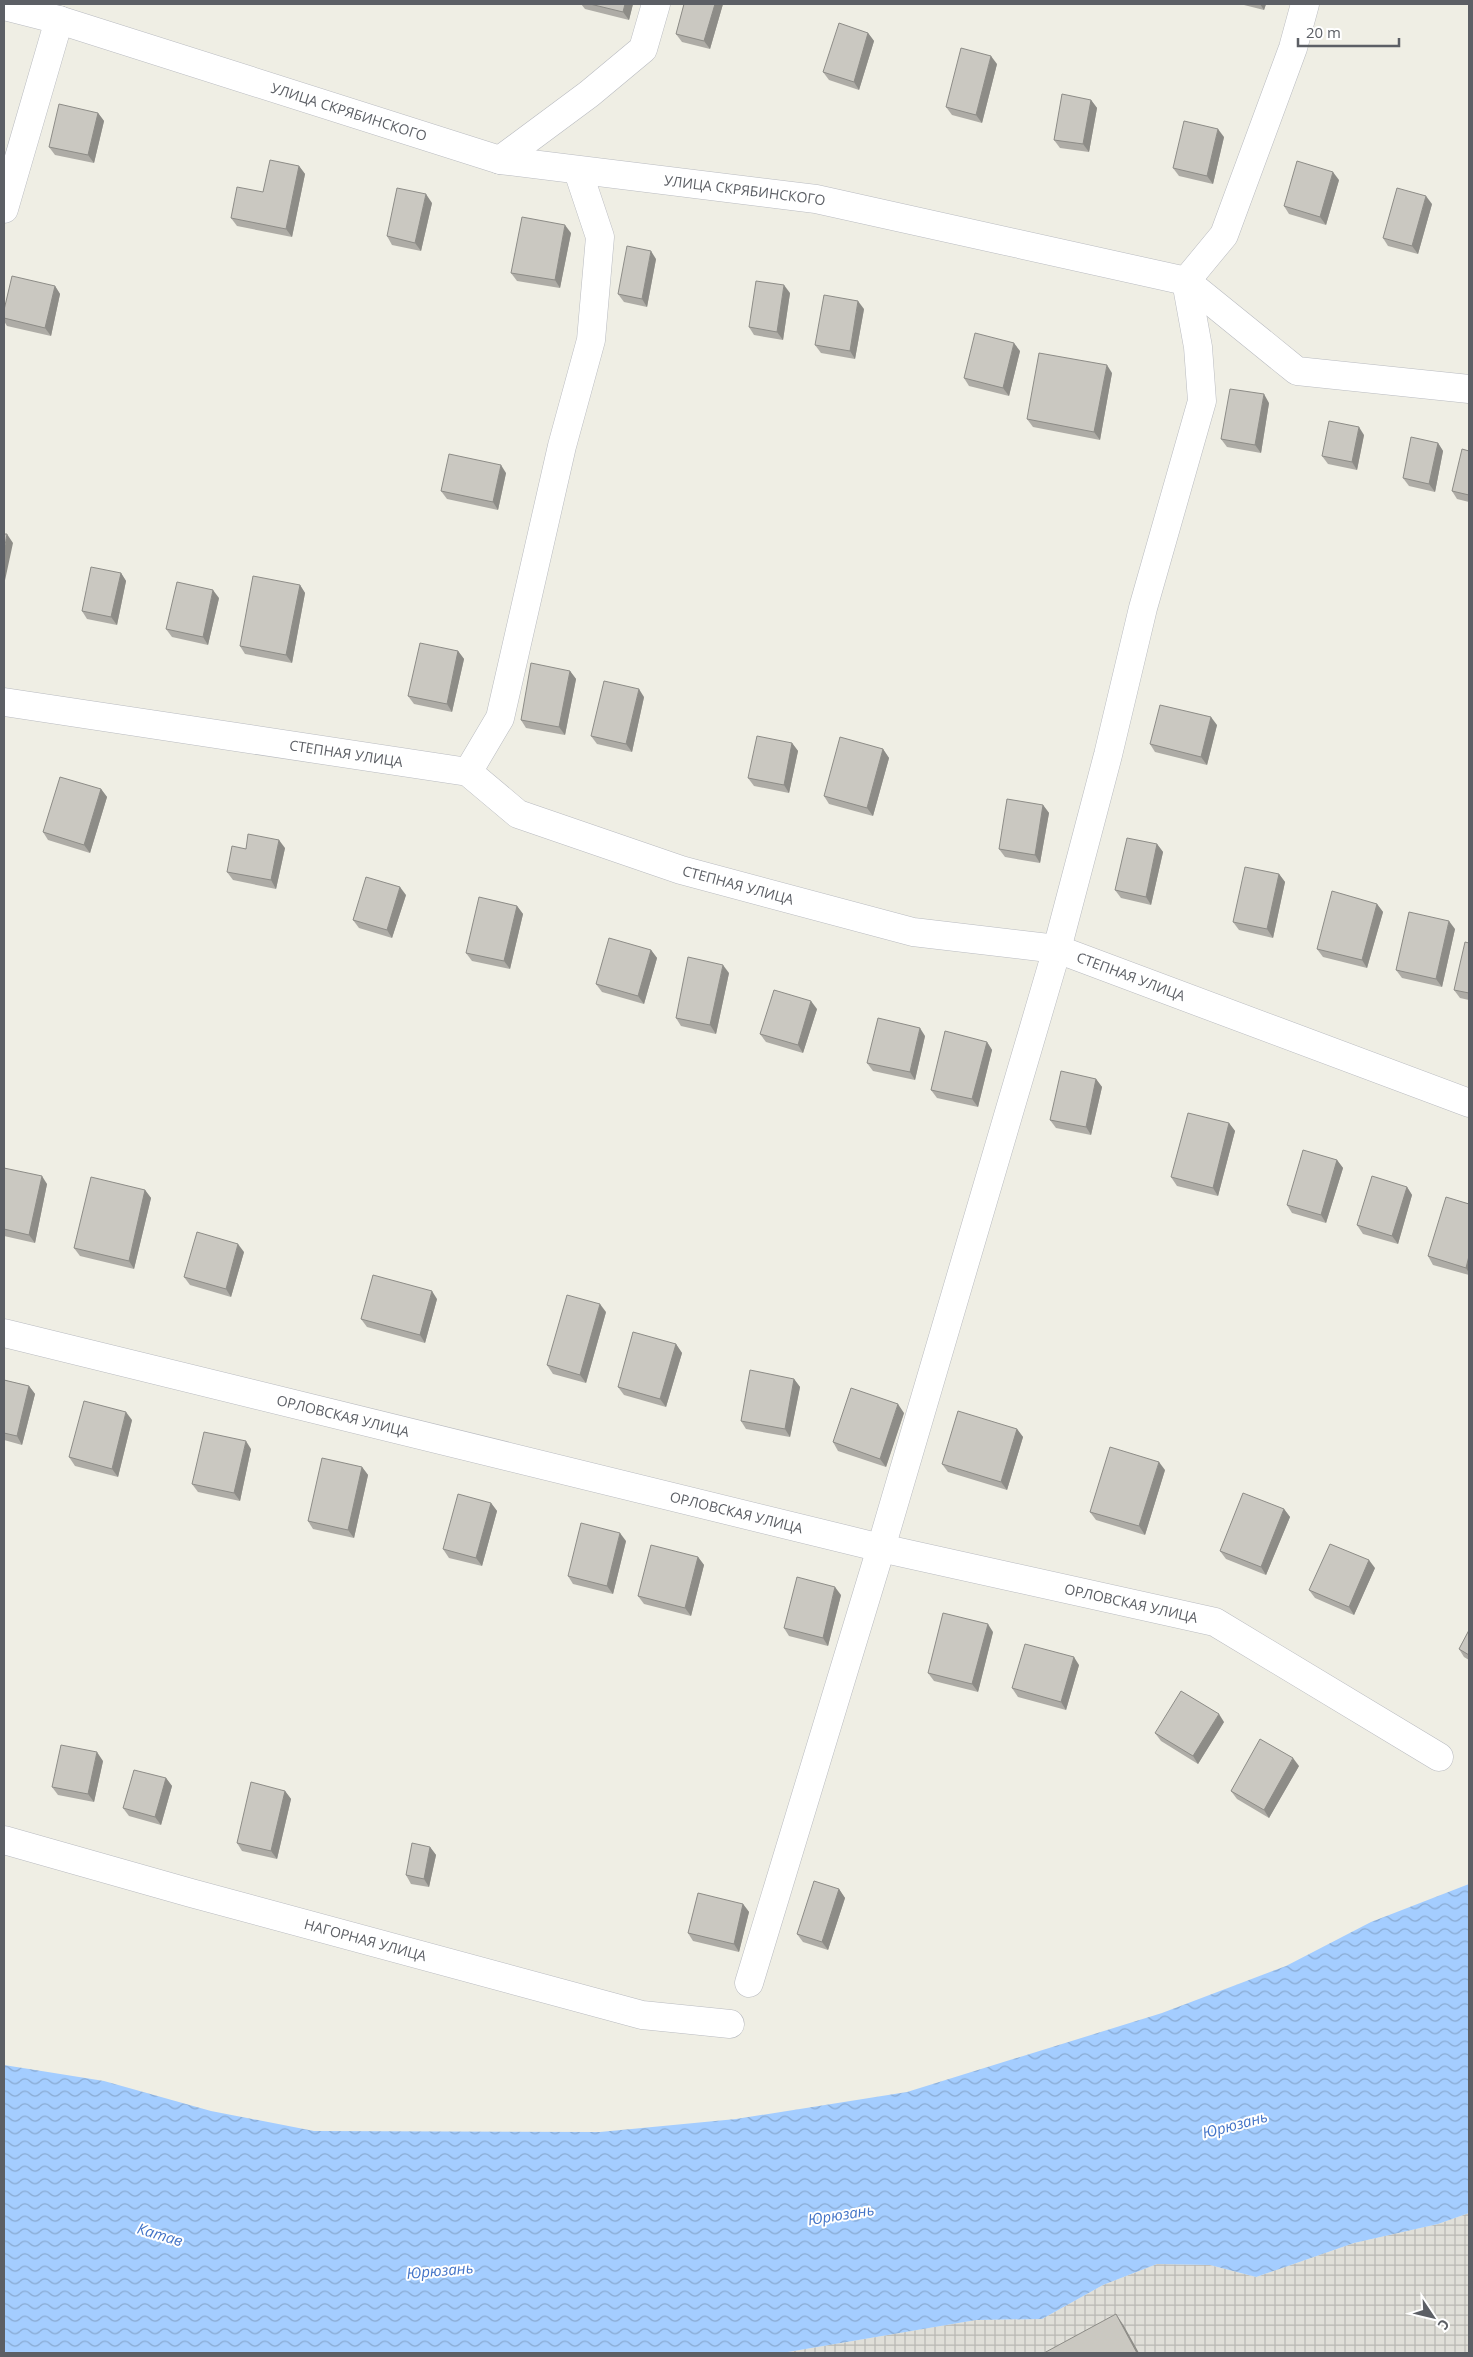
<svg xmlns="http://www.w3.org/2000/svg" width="1473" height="2357" viewBox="0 0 1473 2357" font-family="'Open Sans',sans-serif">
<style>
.industrial{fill:url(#industrial-grid)}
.water{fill:url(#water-waves)}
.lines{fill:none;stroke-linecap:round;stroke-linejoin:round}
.minor-casing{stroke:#b9bbc0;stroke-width:29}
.minor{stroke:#fff;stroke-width:28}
.wall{fill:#aeaca6}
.shaded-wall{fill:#8d8c87}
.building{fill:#cac8c1;stroke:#8d8c87}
.labels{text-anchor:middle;stroke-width:4;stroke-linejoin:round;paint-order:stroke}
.street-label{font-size:14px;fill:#5c5f65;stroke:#fff}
.water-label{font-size:15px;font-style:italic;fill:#4273c7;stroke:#fff}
</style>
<defs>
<pattern id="industrial-grid" width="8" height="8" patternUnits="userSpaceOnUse" patternTransform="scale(1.25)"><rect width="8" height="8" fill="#e0dfd8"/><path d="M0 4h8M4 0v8" fill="none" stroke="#b9b8b3"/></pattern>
<pattern id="water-waves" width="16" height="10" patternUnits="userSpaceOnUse" patternTransform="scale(1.25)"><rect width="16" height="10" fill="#a4cdff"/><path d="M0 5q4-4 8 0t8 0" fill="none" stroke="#89aad2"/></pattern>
</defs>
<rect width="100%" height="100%" fill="#efeee4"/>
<!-- industrial -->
<path class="industrial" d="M 1469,2213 L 1469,2353 L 782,2353 L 976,2320 L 1042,2319 L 1103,2285 L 1157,2264 L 1210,2265 L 1256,2277 L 1354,2243 L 1438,2224 Z"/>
<!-- water -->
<path class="water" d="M 1469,1884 L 1469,2213 L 1438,2224 L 1354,2243 L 1256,2277 L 1210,2265 L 1157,2264 L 1103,2285 L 1042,2319 L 976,2320 L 782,2353 L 4,2353 L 4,2065 L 104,2081 L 211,2111 L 314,2131 L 600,2132 L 736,2119 L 907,2092 L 1162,2013 L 1286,1966 L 1371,1922 Z"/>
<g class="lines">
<!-- minor casing -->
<g class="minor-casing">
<g id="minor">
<path id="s1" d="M 4,6 L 59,20 L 500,160 L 816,199 L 1186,281 L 1297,371 L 1469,389"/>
<path d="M 500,160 L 589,94 L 643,49 L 656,4"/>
<path d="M 4,209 L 59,20"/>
<path id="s2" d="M 4,702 L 468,772 L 518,814 L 681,870 L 913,932 L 1057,949 L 1469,1103"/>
<path d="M 468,772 L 500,718 L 562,446 L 591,340 L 600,237 L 578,171"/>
<path id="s3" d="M 4,1333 L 881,1548 L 1215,1622 L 1439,1757"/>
<path id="s4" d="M 4,1840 L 191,1893 L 642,2015 L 730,2024"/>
<path d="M 749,1983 L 881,1548 L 1057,949 L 1108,755 L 1143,608 L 1202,401 L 1198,347 L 1186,281 L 1224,235 L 1293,48 L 1305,4"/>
</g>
</g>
<!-- minor -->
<use href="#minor" class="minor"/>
</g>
<!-- wall -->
<path class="wall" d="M 581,4 L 633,4 L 629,20 L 585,9 Z
M 684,4 L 723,4 L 710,49 L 682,42 L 676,34 Z
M 1240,4 L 1266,4 L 1264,10 Z
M 868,33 L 874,41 L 859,90 L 829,80 L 823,72 Z
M 997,64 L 982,123 L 952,115 L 946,107 Z
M 1091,100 L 1097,108 L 1089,152 L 1060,148 L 1054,140 Z
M 98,113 L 104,121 L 94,163 L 55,155 L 49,147 Z
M 1224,137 L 1213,184 L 1179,176 L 1173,168 Z
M 299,166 L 305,174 L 292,237 L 237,226 L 231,218 L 263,192 Z
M 1339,180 L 1326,225 L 1289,214 L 1284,206 Z
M 432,203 L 421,251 L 392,245 L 387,236 Z
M 1432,204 L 1418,254 L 1388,246 L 1383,238 Z
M 571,233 L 560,288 L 517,281 L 511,273 Z
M 656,259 L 647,307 L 624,302 L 618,294 Z
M 55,286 L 60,294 L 51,336 L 7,326 L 4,321 L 4,310 Z
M 790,293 L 783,340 L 754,335 L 749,327 Z
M 864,309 L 855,359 L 821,353 L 815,345 Z
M 1020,351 L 1009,396 L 969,386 L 964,378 Z
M 1112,373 L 1100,440 L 1033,427 L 1027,419 Z
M 1269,403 L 1261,453 L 1227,447 L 1221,439 Z
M 1364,435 L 1357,470 L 1328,464 L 1322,456 Z
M 1438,443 L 1443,451 L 1435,492 L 1409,486 L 1403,478 Z
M 1469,451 L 1469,502 L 1457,499 L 1452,491 Z
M 506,473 L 498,510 L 447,499 L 441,491 Z
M 121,573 L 126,581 L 117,625 L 87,619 L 82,611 Z
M 300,585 L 305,593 L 292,663 L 245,654 L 240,646 Z
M 219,598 L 208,645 L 172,637 L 166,629 Z
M 458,651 L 464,659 L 452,712 L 414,704 L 408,696 Z
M 570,671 L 576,679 L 565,735 L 526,728 L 521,720 Z
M 644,697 L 632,752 L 597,744 L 591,736 Z
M 1217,725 L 1207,765 L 1155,752 L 1150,744 Z
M 792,743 L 798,751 L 789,793 L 754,786 L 748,778 Z
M 883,749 L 889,758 L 873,816 L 829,804 L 824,796 Z
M 101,789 L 107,797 L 90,853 L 48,840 L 43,832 Z
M 1043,805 L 1049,813 L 1040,863 L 1005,857 L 999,849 Z
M 1157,844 L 1163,852 L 1151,905 L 1121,898 L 1115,890 Z
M 285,848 L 276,889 L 233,880 L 227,872 L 246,849 Z
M 1279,874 L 1285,882 L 1273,938 L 1239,930 L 1233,922 Z
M 406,895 L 392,938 L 359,928 L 353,920 Z
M 1377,904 L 1383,912 L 1367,968 L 1323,957 L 1317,949 Z
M 517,906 L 523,914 L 510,969 L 472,961 L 466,953 Z
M 1455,929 L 1442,987 L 1402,978 L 1396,970 Z
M 1469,943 L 1469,1000 L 1460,998 L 1454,990 Z
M 651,950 L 657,958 L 644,1004 L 602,992 L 596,984 Z
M 729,973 L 716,1034 L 681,1026 L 676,1018 Z
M 817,1009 L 803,1053 L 766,1042 L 760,1034 Z
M 925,1036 L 915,1080 L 873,1071 L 867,1063 Z
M 987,1042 L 992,1050 L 978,1107 L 937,1098 L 931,1090 Z
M 1096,1079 L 1102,1087 L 1091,1135 L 1056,1128 L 1050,1120 Z
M 1229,1123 L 1235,1131 L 1218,1196 L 1177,1186 L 1171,1177 Z
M 1337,1160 L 1343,1168 L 1326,1223 L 1292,1213 L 1287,1205 Z
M 4,1168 L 47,1184 L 35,1243 L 4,1236 Z
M 1407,1187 L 1412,1195 L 1398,1244 L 1363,1234 L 1357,1225 Z
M 145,1190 L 151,1198 L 134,1269 L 80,1256 L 74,1248 Z
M 1469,1204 L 1469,1275 L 1433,1265 L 1428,1256 Z
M 244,1252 L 231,1297 L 190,1285 L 184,1277 Z
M 437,1299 L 425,1343 L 367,1327 L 361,1319 Z
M 606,1312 L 586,1383 L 553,1374 L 547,1365 Z
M 676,1344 L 682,1353 L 666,1407 L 624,1395 L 618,1387 Z
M 794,1379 L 800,1387 L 790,1437 L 746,1429 L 741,1421 Z
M 4,1380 L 29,1386 L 35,1394 L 22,1445 L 4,1440 Z
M 904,1413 L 886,1467 L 838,1451 L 833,1442 Z
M 132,1420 L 118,1477 L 75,1466 L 69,1457 Z
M 1017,1429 L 1023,1437 L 1007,1490 L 948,1472 L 942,1464 Z
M 251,1449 L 240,1501 L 198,1492 L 192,1484 Z
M 362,1467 L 368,1475 L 354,1538 L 313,1529 L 308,1521 Z
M 1165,1470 L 1145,1535 L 1096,1520 L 1090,1512 Z
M 491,1503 L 497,1511 L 482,1566 L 449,1558 L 443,1549 Z
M 1284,1509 L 1290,1517 L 1266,1575 L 1226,1559 L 1220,1551 Z
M 626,1541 L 613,1594 L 573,1584 L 568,1576 Z
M 698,1557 L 704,1565 L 691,1616 L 644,1604 L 638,1596 Z
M 1375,1568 L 1354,1615 L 1315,1598 L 1309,1590 Z
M 841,1595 L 828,1646 L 789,1636 L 784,1628 Z
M 1469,1630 L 1469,1660 L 1464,1657 L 1459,1649 Z
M 993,1632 L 978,1692 L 934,1681 L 928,1673 Z
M 1079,1665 L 1066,1710 L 1018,1697 L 1012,1688 Z
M 1224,1722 L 1198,1764 L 1161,1741 L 1155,1733 Z
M 103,1761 L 94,1802 L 58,1795 L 52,1787 Z
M 1299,1766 L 1269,1818 L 1237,1799 L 1231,1791 Z
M 166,1778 L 172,1786 L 161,1825 L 129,1816 L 123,1808 Z
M 285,1791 L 291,1799 L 277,1859 L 242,1851 L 237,1843 Z
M 430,1847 L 436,1855 L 429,1887 L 411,1884 L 406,1875 Z
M 839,1889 L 845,1898 L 828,1950 L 803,1942 L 797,1934 Z
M 743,1904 L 749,1912 L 739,1952 L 693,1941 L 688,1933 Z"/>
<!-- shaded-wall -->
<path class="shaded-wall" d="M 625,4 L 633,4 L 629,20 L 623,12 Z
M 715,4 L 723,4 L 710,49 L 704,41 Z
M 1260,4 L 1266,4 L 1264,10 Z
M 868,33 L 874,41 L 859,90 L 854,82 Z
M 991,56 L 997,64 L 982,123 L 976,115 Z
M 1091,100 L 1097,108 L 1089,152 L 1083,144 Z
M 98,113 L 104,121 L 94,163 L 88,155 Z
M 1218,129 L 1224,137 L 1213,184 L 1207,176 Z
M 299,166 L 305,174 L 292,237 L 286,229 Z
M 1333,172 L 1339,180 L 1326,225 L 1320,217 Z
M 426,194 L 432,203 L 421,251 L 415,243 Z
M 1426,196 L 1432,204 L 1418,254 L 1412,246 Z
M 565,225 L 571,233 L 560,288 L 555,280 Z
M 651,251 L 656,259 L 647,307 L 642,299 Z
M 784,285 L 790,293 L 783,340 L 777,332 Z
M 55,286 L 60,294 L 51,336 L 45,328 Z
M 858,301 L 864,309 L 855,359 L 850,351 Z
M 1014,343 L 1020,351 L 1009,396 L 1003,388 Z
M 1107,365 L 1112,373 L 1100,440 L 1094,432 Z
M 1264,394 L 1269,403 L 1261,453 L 1255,445 Z
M 1359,427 L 1364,435 L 1357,470 L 1352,462 Z
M 1438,443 L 1443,451 L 1435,492 L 1429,484 Z
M 501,465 L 506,473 L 498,510 L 493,502 Z
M 7,534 L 13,543 L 4,585 L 4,551 Z
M 121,573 L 126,581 L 117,625 L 111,617 Z
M 300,585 L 305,593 L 292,663 L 286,655 Z
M 213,590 L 219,598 L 208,645 L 203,637 Z
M 458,651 L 464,659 L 452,712 L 447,704 Z
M 570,671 L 576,679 L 565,735 L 559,727 Z
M 639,689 L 644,697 L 632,752 L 626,744 Z
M 1211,717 L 1217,725 L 1207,765 L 1201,757 Z
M 792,743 L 798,751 L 789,793 L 784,785 Z
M 883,749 L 889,758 L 873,816 L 867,808 Z
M 101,789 L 107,797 L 90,853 L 84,845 Z
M 1043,805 L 1049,813 L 1040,863 L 1035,855 Z
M 279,840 L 285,848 L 276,889 L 271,880 Z
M 1157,844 L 1163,852 L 1151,905 L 1146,897 Z
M 1279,874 L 1285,882 L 1273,938 L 1267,929 Z
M 400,887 L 406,895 L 392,938 L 387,930 Z
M 1377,904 L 1383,912 L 1367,968 L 1362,960 Z
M 517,906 L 523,914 L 510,969 L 504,961 Z
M 1449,921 L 1455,929 L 1442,987 L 1436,979 Z
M 651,950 L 657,958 L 644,1004 L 638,996 Z
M 723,965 L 729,973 L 716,1034 L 710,1025 Z
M 811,1001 L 817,1009 L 803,1053 L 798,1045 Z
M 920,1028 L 925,1036 L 915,1080 L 910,1072 Z
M 987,1042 L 992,1050 L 978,1107 L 972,1099 Z
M 1096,1079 L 1102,1087 L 1091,1135 L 1086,1127 Z
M 1229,1123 L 1235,1131 L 1218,1196 L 1213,1188 Z
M 1337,1160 L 1343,1168 L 1326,1223 L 1321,1215 Z
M 42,1176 L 47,1184 L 35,1243 L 29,1235 Z
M 1407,1187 L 1412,1195 L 1398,1244 L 1392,1236 Z
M 145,1190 L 151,1198 L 134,1269 L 129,1261 Z
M 238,1244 L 244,1252 L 231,1297 L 226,1289 Z
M 1469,1256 L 1469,1273 L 1466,1268 Z
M 432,1291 L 437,1299 L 425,1343 L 420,1335 Z
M 600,1304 L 606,1312 L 586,1383 L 580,1375 Z
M 676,1344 L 682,1353 L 666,1407 L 660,1399 Z
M 794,1379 L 800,1387 L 790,1437 L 785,1429 Z
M 29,1386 L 35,1394 L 22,1445 L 17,1436 Z
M 898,1404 L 904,1413 L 886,1467 L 880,1459 Z
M 126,1412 L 132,1420 L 118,1477 L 112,1469 Z
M 1017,1429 L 1023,1437 L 1007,1490 L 1001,1482 Z
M 246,1441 L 251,1449 L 240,1501 L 234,1493 Z
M 1159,1462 L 1165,1470 L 1145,1535 L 1139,1526 Z
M 362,1467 L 368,1475 L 354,1538 L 348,1530 Z
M 491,1503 L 497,1511 L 482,1566 L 476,1558 Z
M 1284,1509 L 1290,1517 L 1266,1575 L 1261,1567 Z
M 620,1533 L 626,1541 L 613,1594 L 607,1586 Z
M 698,1557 L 704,1565 L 691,1616 L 685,1608 Z
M 1369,1560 L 1375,1568 L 1354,1615 L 1349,1607 Z
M 835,1587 L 841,1595 L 828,1646 L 823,1638 Z
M 988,1624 L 993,1632 L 978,1692 L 972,1684 Z
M 1074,1657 L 1079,1665 L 1066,1710 L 1061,1702 Z
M 1219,1714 L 1224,1722 L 1198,1764 L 1193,1756 Z
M 97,1752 L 103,1761 L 94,1802 L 88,1794 Z
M 1293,1758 L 1299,1766 L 1269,1818 L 1264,1810 Z
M 166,1778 L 172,1786 L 161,1825 L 155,1817 Z
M 285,1791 L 291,1799 L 277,1859 L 271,1851 Z
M 430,1847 L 436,1855 L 429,1887 L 424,1879 Z
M 839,1889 L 845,1898 L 828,1950 L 822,1942 Z
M 743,1904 L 749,1912 L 739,1952 L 734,1944 Z
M 1116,2314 L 1124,2326 L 1139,2353 L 1137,2353 Z"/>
<!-- building -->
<path class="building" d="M 590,4 L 625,4 L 623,12 Z
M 684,4 L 715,4 L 704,41 L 676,34 Z
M 839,23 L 868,33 L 854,82 L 823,72 Z
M 961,48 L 991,56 L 976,115 L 946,107 Z
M 1062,94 L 1091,100 L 1083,144 L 1054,140 Z
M 59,104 L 98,113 L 88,155 L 49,147 Z
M 1184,121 L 1218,129 L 1207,176 L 1173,168 Z
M 270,160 L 299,166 L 286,229 L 231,218 L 237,187 L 263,192 Z
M 1297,161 L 1333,172 L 1320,217 L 1284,206 Z
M 397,188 L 426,194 L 415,243 L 387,236 Z
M 1397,188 L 1426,196 L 1412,246 L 1383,238 Z
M 522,217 L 565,225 L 555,280 L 511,273 Z
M 627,246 L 651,251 L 642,299 L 618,294 Z
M 12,276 L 55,286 L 45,328 L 4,318 L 4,310 Z
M 756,281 L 784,285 L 777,332 L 749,327 Z
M 824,295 L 858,301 L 850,351 L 815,345 Z
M 975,333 L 1014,343 L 1003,388 L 964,378 Z
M 1039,353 L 1107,365 L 1094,432 L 1027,419 Z
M 1230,389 L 1264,394 L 1255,445 L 1221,439 Z
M 1329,421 L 1359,427 L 1352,462 L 1322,456 Z
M 1411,437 L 1438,443 L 1429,484 L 1403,478 Z
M 1462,449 L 1469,451 L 1469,495 L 1452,491 Z
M 449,454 L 501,465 L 493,502 L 441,491 Z
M 4,534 L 7,534 L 4,551 Z
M 91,567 L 121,573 L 111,617 L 82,611 Z
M 253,576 L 300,585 L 286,655 L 240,646 Z
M 177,582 L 213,590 L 203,637 L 166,629 Z
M 420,643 L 458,651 L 447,704 L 408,696 Z
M 531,663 L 570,671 L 559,727 L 521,720 Z
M 604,681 L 639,689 L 626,744 L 591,736 Z
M 1160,705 L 1211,717 L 1201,757 L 1150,744 Z
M 757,736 L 792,743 L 784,785 L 748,778 Z
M 840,737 L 883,749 L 867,808 L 824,796 Z
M 60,777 L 101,789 L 84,845 L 43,832 Z
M 1007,799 L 1043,805 L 1035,855 L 999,849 Z
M 248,834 L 279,840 L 271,880 L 227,872 L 232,846 L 246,849 Z
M 1127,838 L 1157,844 L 1146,897 L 1115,890 Z
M 1245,867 L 1279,874 L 1267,929 L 1233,922 Z
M 366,877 L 400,887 L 387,930 L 353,920 Z
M 1332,891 L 1377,904 L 1362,960 L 1317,949 Z
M 479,897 L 517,906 L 504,961 L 466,953 Z
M 1409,912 L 1449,921 L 1436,979 L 1396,970 Z
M 609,938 L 651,950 L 638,996 L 596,984 Z
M 1465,942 L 1469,943 L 1469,993 L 1454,990 Z
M 688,957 L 723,965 L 710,1025 L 676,1018 Z
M 774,990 L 811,1001 L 798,1045 L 760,1034 Z
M 878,1018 L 920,1028 L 910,1072 L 867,1063 Z
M 945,1031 L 987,1042 L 972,1099 L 931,1090 Z
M 1061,1071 L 1096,1079 L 1086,1127 L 1050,1120 Z
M 1188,1113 L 1229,1123 L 1213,1188 L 1171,1177 Z
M 1303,1150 L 1337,1160 L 1321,1215 L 1287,1205 Z
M 4,1168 L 42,1176 L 29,1235 L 4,1229 Z
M 1372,1176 L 1407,1187 L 1392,1236 L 1357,1225 Z
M 91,1177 L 145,1190 L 129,1261 L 74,1248 Z
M 1446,1197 L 1469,1204 L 1469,1256 L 1466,1268 L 1428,1256 Z
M 197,1232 L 238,1244 L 226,1289 L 184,1277 Z
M 373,1275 L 432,1291 L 420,1335 L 361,1319 Z
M 567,1295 L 600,1304 L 580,1375 L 547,1365 Z
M 633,1332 L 676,1344 L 660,1399 L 618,1387 Z
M 750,1370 L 794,1379 L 785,1429 L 741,1421 Z
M 4,1380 L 29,1386 L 17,1436 L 4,1433 Z
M 851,1388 L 898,1404 L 880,1459 L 833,1442 Z
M 84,1401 L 126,1412 L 112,1469 L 69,1457 Z
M 958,1411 L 1017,1429 L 1001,1482 L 942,1464 Z
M 204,1432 L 246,1441 L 234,1493 L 192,1484 Z
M 1110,1447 L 1159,1462 L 1139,1526 L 1090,1512 Z
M 322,1458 L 362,1467 L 348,1530 L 308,1521 Z
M 1243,1493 L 1284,1509 L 1261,1567 L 1220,1551 Z
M 458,1494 L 491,1503 L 476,1558 L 443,1549 Z
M 581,1523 L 620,1533 L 607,1586 L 568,1576 Z
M 1330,1544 L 1369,1560 L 1349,1607 L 1309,1590 Z
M 651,1545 L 698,1557 L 685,1608 L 638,1596 Z
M 797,1577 L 835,1587 L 823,1638 L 784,1628 Z
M 943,1613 L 988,1624 L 972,1684 L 928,1673 Z
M 1469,1630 L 1469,1655 L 1459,1649 Z
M 1025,1644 L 1074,1657 L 1061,1702 L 1012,1688 Z
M 1181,1691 L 1219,1714 L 1193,1756 L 1155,1733 Z
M 1260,1739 L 1293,1758 L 1264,1810 L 1231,1791 Z
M 61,1745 L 97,1752 L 88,1794 L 52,1787 Z
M 134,1770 L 166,1778 L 155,1817 L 123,1808 Z
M 251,1782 L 285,1791 L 271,1851 L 237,1843 Z
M 412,1843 L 430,1847 L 424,1879 L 406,1875 Z
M 814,1881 L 839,1889 L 822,1942 L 797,1934 Z
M 698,1893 L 743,1904 L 734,1944 L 688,1933 Z
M 1116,2314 L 1137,2353 L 1044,2353 Z"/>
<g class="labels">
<!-- street labels -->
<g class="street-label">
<text dy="5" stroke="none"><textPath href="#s1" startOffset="361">УЛИЦА СКРЯБИНСКОГО</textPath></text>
<text dy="5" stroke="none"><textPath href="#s1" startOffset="766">УЛИЦА СКРЯБИНСКОГО</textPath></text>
<text dy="5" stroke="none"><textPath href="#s2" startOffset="346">СТЕПНАЯ УЛИЦА</textPath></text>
<text dy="5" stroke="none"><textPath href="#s2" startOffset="766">СТЕПНАЯ УЛИЦА</textPath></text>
<text dy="5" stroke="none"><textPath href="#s2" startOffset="1171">СТЕПНАЯ УЛИЦА</textPath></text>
<text dy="5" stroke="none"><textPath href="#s3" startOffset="349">ОРЛОВСКАЯ УЛИЦА</textPath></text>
<text dy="5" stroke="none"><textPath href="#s3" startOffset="754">ОРЛОВСКАЯ УЛИЦА</textPath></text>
<text dy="5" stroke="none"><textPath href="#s3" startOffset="1159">ОРЛОВСКАЯ УЛИЦА</textPath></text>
<text dy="5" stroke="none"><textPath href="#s4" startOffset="375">НАГОРНАЯ УЛИЦА</textPath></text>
</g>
<!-- water labels -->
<g class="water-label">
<text transform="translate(1235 2125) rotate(-15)" y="5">Юрюзань</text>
<text transform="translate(841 2215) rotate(-9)" y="5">Юрюзань</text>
<text transform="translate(160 2235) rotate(17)" y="5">Катав</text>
<text transform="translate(440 2271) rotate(-5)" y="5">Юрюзань</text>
</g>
</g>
<!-- border -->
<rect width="1473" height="2357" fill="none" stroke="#5c5f65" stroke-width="10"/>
<!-- north arrow -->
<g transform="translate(1433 2317) rotate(125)" stroke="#ffffff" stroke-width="4" paint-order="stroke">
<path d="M0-4L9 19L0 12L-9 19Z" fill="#5c5f65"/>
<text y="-8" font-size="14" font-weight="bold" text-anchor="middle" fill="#5c5f65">С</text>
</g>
<!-- scale -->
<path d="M1298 38v8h101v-8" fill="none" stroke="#5c5f65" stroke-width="2.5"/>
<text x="1306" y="38" font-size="15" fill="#5c5f65" stroke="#ffffff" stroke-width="4" paint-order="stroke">20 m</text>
</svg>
